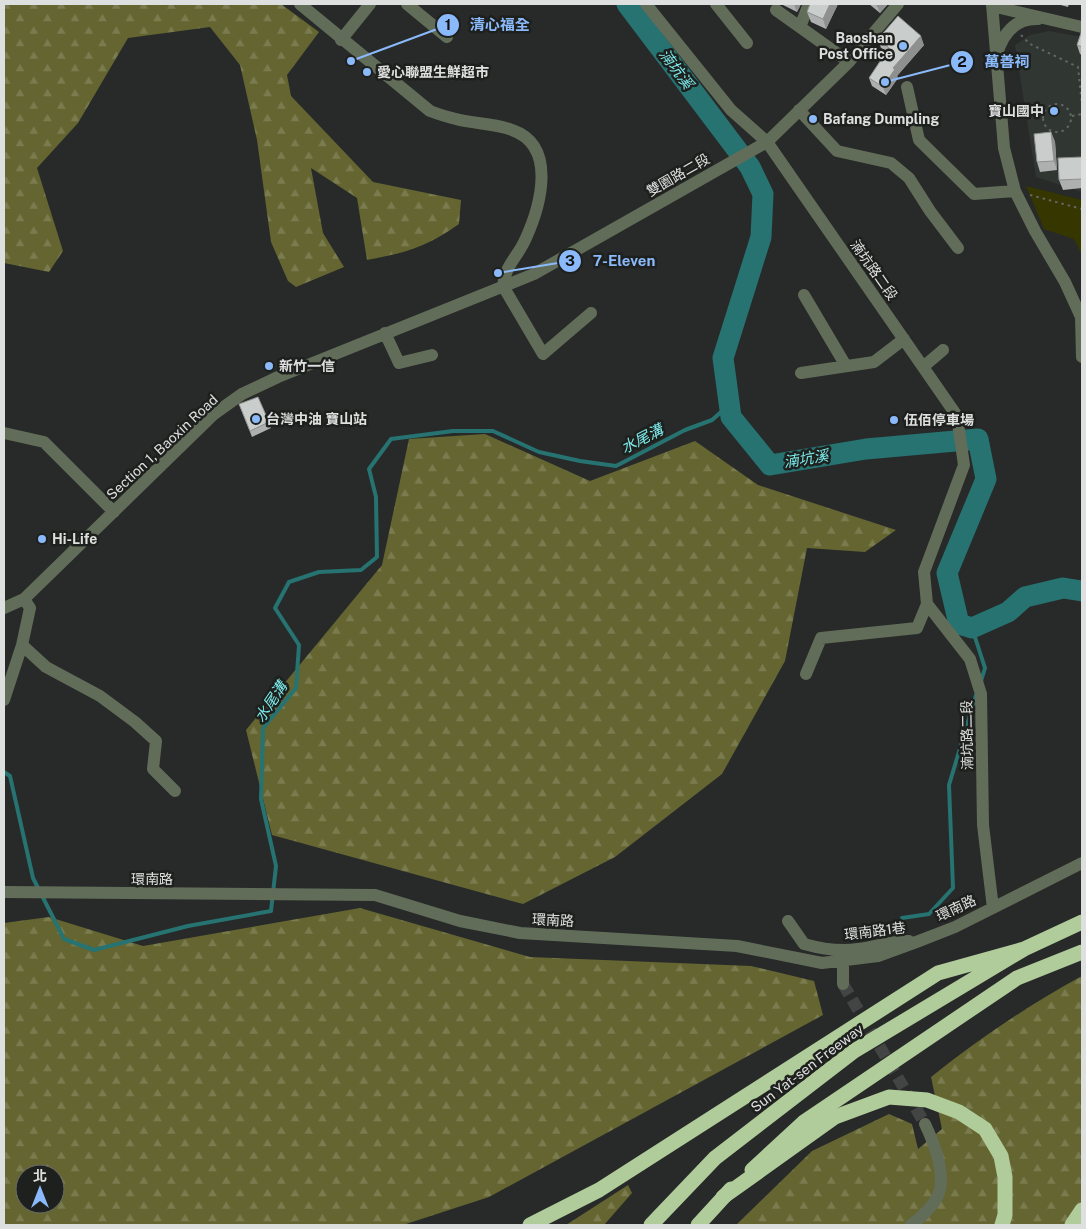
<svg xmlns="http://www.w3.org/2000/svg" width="1086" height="1229" viewBox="0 0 1086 1229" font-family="'Public Sans','Noto Sans TC',sans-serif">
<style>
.built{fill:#303631}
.forest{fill:url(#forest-firs);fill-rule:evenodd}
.green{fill:#363600}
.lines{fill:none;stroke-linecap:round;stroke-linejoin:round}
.stream{stroke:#267372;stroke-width:4}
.river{stroke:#267372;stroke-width:21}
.minor-tunnel{stroke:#424543;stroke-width:12;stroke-dasharray:12 6;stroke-linecap:butt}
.path{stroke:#646765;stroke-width:2;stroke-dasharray:2.5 4;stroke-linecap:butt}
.minor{stroke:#626d59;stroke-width:12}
.highway{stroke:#b1cc9b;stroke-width:15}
.highway-bridge{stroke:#b1cc9b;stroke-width:15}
.wall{fill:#adb0af}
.shaded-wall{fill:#8d908e}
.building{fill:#c9cdcb;stroke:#8d908e}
.poi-dot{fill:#8bbafc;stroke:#1e201e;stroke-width:2}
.labels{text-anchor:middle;stroke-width:5;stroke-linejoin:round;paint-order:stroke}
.poi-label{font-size:14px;font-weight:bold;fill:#dee0df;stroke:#1e201e;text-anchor:start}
.street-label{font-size:14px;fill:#dee0df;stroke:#1e201e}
.water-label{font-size:15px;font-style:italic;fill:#7bebea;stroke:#1e201e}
.leader{fill:none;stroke:#8bbafc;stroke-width:2}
.callout-dot{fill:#8bbafc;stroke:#1e201e;stroke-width:2}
.mark-label{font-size:15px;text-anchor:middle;font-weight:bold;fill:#111}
.callout-label{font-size:15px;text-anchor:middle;font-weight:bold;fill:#8bbafc;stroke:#1e201e;stroke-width:5;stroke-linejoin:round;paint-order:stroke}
</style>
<defs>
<pattern id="forest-firs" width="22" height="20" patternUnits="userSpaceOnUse" patternTransform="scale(1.25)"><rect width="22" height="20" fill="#646531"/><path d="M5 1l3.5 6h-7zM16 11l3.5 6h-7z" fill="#7a7b4e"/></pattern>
</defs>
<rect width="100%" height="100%" fill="#272a28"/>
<!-- built -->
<path class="built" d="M 1049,31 L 1082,37 L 1082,192 L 1036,177 L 1015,45 L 1030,35 Z"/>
<!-- forest -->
<path class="forest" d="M 4,4 L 281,4 L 319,32 L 287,75 L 291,96 L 373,182 L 461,200 L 459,224 C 427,247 405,253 367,260 L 357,198 L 311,168 L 323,233 L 344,267 L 296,287 L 288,281 L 271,242 L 257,140 L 240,65 L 210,27 L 128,38 L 78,123 L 37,168 L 63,251 L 49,272 L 4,263 Z
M 485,434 L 590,481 L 695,441 L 758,485 L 896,530 L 865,552 L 807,548 L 785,661 L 722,774 L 615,857 L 523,904 L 272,835 L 246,730 L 382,565 L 409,439 Z
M 360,908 L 530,957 L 751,966 L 814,981 L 823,1015 L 489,1197 L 403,1225 L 4,1225 L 4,923 L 49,917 L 143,946 ZM 25,1174 L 55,1174 L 55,1204 L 25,1204 Z
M 1082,976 L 1082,1225 L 736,1225 L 812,1151 L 889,1114 L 912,1124 L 918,1149 L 942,1129 L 931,1077 C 978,1039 1029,1005 1082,976 Z
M 628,1185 L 632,1193 L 604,1225 L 566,1225 Z"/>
<!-- green -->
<path class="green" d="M 1026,186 L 1082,200 L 1082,255 L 1074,239 L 1044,229 Z"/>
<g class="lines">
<!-- stream -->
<path class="stream" d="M 972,628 L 985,668 L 981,681
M 4,772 L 10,776 L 33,878 L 64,939 L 94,950 L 188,926 L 271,911 L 276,866 L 261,799 L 263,728 L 296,688 L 299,645 L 275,608 L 289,582 L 319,572 L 361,570 L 377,557 L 376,497 L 369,469 L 391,439 L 453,431 L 493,431 L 539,452 L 580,461 L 616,466 L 685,430 L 712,420 L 729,405
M 902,918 L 929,914 L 953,888 L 949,785 L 976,695"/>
<!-- river -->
<path class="river" d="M 627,4 L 750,167 L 763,194 L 761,237 L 723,358 L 731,417 L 770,465 L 866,449 L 978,439 L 986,479 L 947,573 L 959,624 L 972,628 L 1008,612 L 1025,597 L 1063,588 L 1082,591"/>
<!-- minor-tunnel -->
<path class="minor-tunnel" d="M 843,984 L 925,1124"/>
<!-- path -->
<path class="path" d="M 1021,35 L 1030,44 L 1078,67 L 1082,105
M 875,51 L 885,59
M1043 118a14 14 0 1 1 28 0a14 14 0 1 1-28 0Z
M 1072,116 L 1082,114
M 1030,195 L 1082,209"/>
<!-- minor -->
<path class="minor" d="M 300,4 L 430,111 C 438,114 447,117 456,119 C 474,124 494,123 512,130 C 558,146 540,207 526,238 C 518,257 505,265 503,286
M 407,4 L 447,37
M 646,4 L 731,110 L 767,142 L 957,416 L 964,465 L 924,572 L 927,604 L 970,659 L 981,694 L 983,825 L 993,908
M 716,4 L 747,43
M 992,4 L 1004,148 L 1015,191 L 1035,231 L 1065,282 L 1081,317 L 1082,357
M 992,6 L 1082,27
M 776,10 L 849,62
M 800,27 L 809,4
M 341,40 L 370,4
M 997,54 C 1003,34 1015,18 1038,19
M 907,87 L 919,140 L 974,194 L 1015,191
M 799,110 L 837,151 L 891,163 L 909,178 L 930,211 L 958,248
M 503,286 L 543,354 L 591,313
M 804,295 L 846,366
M 385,333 L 399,363 L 432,355
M 923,367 L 943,350
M 801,373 L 874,362 L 904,339
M 4,433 L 44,442 L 114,512
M 4,608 L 24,599 L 214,414 L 242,394 L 278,377 L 534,274 L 767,142 L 849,62 L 898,4
M 22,645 L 46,667 L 100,696 L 135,722 L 156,741 L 153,769 L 175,791
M 806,674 L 821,638 L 917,628 L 927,604
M 4,700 L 22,645 L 30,608 L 24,599
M 4,892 L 375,895 L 460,921 L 520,933 L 737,946 L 822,963 L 878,956 L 919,941 L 955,927 L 1082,863
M 788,921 L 804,944 C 822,949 839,952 858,949 C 876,947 891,941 909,941
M 843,962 L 843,984
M 911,1225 C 921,1218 938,1202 940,1189 C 944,1169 934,1143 925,1124"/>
<!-- highway -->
<path class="highway" d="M 752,1170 L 804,1122 L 1017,978 L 1082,952
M 530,1225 L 599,1190 L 938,973 L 1024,949
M 651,1225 L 715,1158 L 854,1051 L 1024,949 L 1082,922
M 698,1225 L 731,1189
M 1072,1225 L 1082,1210"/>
<!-- highway-bridge -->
<path class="highway-bridge" d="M 723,1197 L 835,1117 L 889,1097 L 927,1100 L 959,1112 L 985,1129 L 1001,1156 L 1005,1177 L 1005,1215 L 1002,1225"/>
</g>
<!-- wall -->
<path class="wall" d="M 781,4 L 801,4 L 797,12 Z
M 810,4 L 838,4 L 826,29 L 811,22 L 807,12 Z
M 869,4 L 888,4 L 880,13 Z
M 1057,4 L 1069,4 L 1068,7 Z
M 1082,30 L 1082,55 L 1080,54 L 1077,45 Z
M 878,39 L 924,45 L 897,76 L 898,78 L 886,95 L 872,86 L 869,78 L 886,52 L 881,48 Z
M 1051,132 L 1055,142 L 1057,170 L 1040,172 L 1037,162 Z
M 1082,157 L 1082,188 L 1063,190 L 1059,180 Z
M 239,404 L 269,422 L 271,428 L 252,437 Z"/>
<!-- shaded-wall -->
<path class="shaded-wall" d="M 794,4 L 801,4 L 797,12 Z
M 830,4 L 838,4 L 826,29 L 823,19 Z
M 876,4 L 888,4 L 880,13 Z
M 921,36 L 924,45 L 897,76 L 898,78 L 886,95 L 883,87 L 893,68 Z
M 1051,132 L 1055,142 L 1057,170 L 1054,161 Z"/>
<!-- building -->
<path class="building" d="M 810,4 L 830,4 L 823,19 L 807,12 Z
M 898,16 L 921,36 L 893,68 L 895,69 L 883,87 L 869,78 L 889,48 L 878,39 Z
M 1082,30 L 1082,47 L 1077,45 Z
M 1051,132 L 1054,161 L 1037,162 L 1034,134 Z
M 1082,157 L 1082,179 L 1059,180 L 1058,158 Z
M 258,397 L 269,422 L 250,431 L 239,404 Z"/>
<!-- markers -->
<g class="poi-dot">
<circle cx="903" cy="46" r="5"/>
<circle cx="367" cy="72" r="5"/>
<circle cx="1054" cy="111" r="5"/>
<circle cx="813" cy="119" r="5"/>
<circle cx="269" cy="366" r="5"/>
<circle cx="256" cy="419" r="5"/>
<circle cx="894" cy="420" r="5"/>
<circle cx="42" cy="539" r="5"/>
</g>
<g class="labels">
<!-- poi labels -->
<g class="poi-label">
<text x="893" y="43" text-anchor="end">Baoshan<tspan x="893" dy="16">Post Office</tspan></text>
<text x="377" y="77">愛心聯盟生鮮超市</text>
<text x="1044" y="116" text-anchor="end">寶山國中</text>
<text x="823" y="124">Bafang Dumpling</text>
<text x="279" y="371">新竹一信</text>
<text x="266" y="424">台灣中油 寶山站</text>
<text x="904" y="425">伍佰停車場</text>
<text x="52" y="544">Hi-Life</text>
</g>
<!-- street labels -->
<g class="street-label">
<text transform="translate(678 175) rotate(-30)" y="5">雙園路二段</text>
<text transform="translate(874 270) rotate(55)" y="5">湳坑路二段</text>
<text transform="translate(162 447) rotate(-43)" y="5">Section 1, Baoxin Road</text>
<text transform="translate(967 735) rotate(-91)" y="5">湳坑路二段</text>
<text x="152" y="884">環南路</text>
<text transform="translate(956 908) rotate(-25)" y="5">環南路</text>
<text transform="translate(553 920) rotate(3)" y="5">環南路</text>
<text transform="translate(875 931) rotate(-7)" y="5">環南路1巷</text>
<text transform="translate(807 1068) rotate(-37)" y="5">Sun Yat-sen Freeway</text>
</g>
<!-- water labels -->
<g class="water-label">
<text transform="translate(676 69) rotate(53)" y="5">湳坑溪</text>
<text transform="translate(642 439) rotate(-27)" y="5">水尾溝</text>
<text transform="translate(806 459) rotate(-9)" y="5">湳坑溪</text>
<text transform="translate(271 702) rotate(-56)" y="5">水尾溝</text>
</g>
</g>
<!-- callouts -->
<path class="leader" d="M351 61L448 25M885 82L962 62M498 273L570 261"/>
<g class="callout-dot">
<circle cx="351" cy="61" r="5"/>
<circle cx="885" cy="82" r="5"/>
<circle cx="498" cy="273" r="5"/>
<circle cx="448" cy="25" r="12"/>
<circle cx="962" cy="62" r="12"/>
<circle cx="570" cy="261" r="12"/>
</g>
<g class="mark-label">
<text x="448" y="30">1</text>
<text x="962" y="67">2</text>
<text x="570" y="266">3</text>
</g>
<g class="callout-label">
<text x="500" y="30">清心福全</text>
<text x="1007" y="67">萬善祠</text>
<text x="624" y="266">7-Eleven</text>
</g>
<!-- border -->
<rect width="1086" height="1229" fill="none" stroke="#dee0df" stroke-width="10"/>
<!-- north arrow -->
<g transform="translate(40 1189)"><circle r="24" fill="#1e201e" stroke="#6b6d6b"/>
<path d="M0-4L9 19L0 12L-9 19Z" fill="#8bbafc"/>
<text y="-8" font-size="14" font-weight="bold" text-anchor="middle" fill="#dee0df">北</text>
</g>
</svg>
